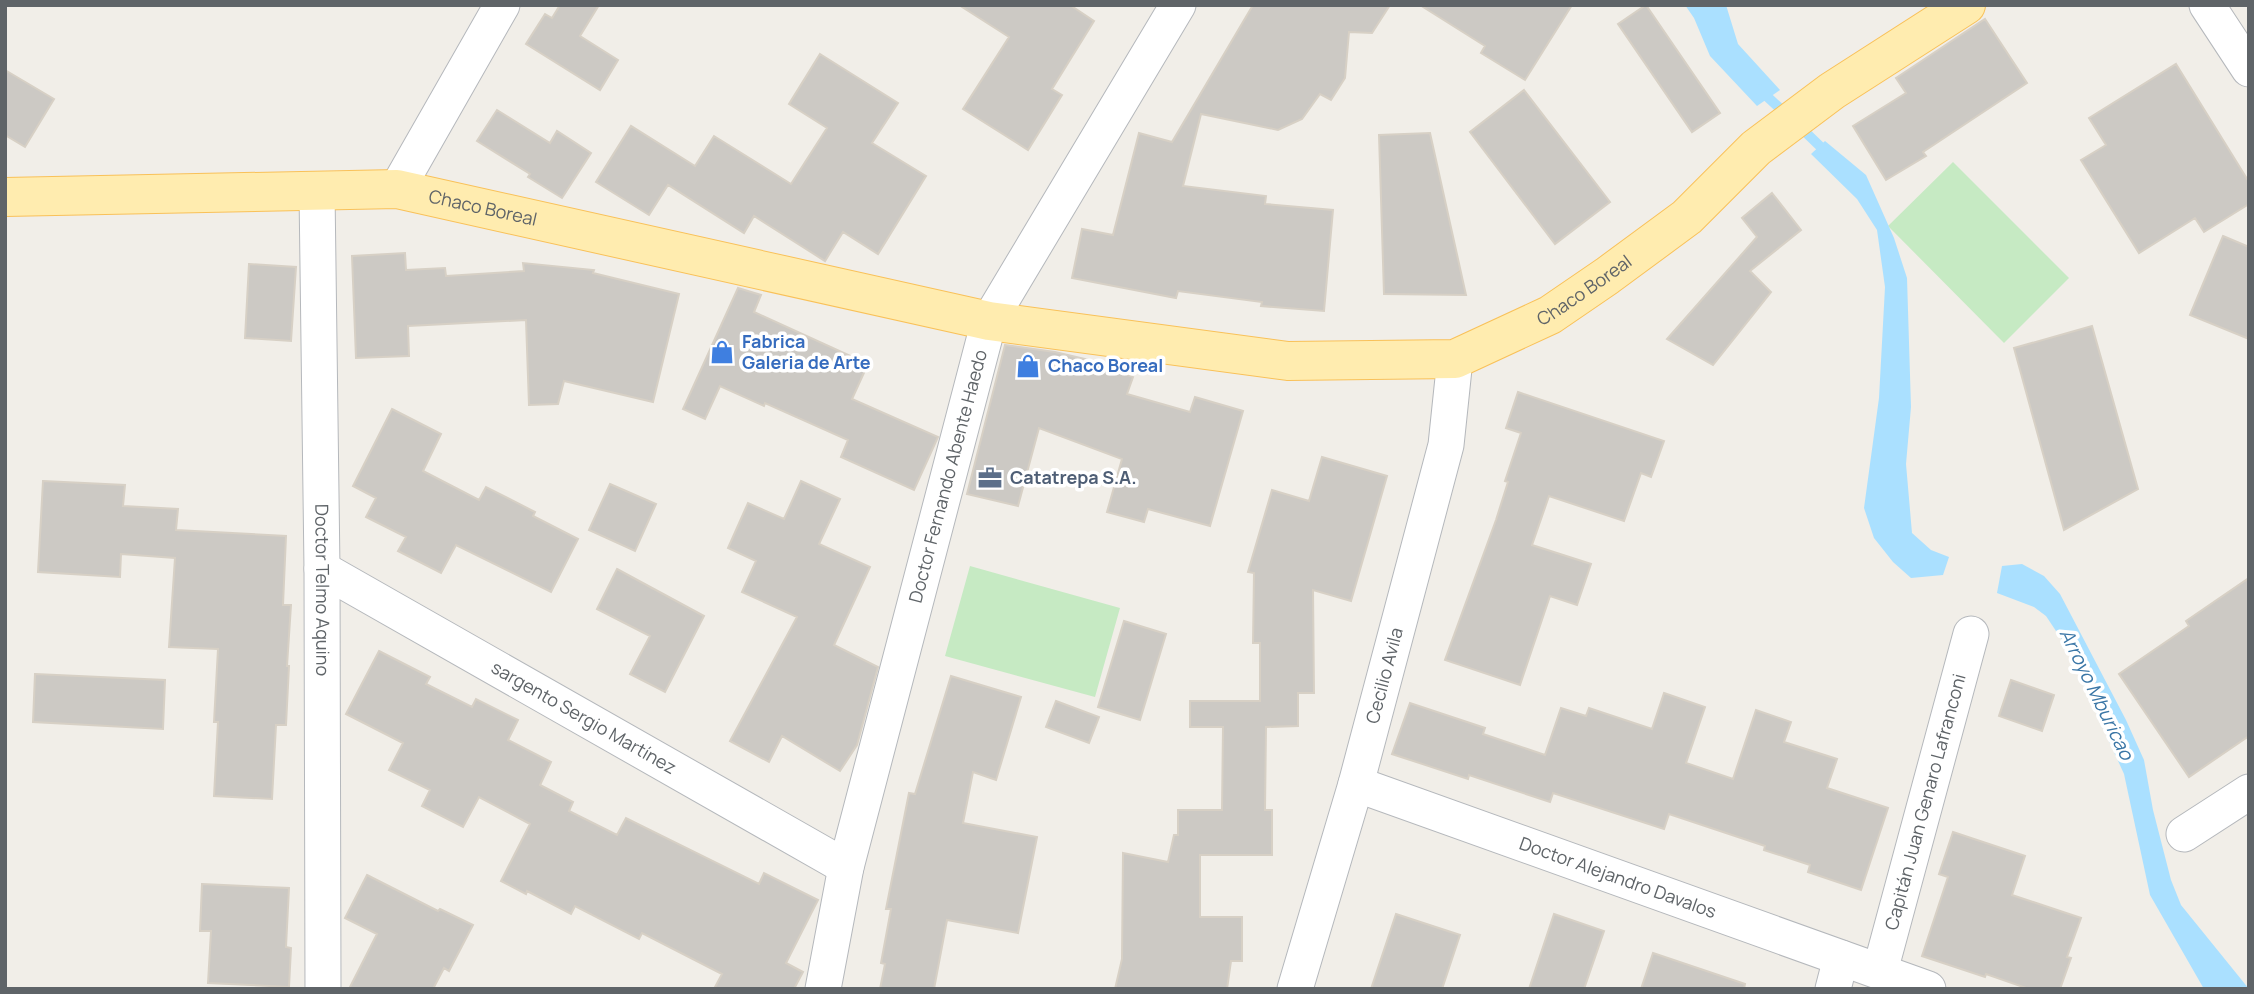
<svg xmlns="http://www.w3.org/2000/svg" width="2254" height="994" viewBox="0 0 2254 994" font-family="Manrope,sans-serif">
<style>
.green{fill:#c6eac3}
.water{fill:#aae0ff}
.lines{fill:none;stroke-linecap:round;stroke-linejoin:round}
.stream{stroke:#aae0ff;stroke-width:10}
.building{fill:#ccc9c4;stroke:#d7d0c5;stroke-width:2}
.minor-casing{stroke:#b5b8bc;stroke-width:37}
.major-casing{stroke:#f9c159;stroke-width:40}
.minor{stroke:#fff;stroke-width:35}
.major{stroke:#ffecaf;stroke-width:38}
.labels{text-anchor:middle;stroke-width:7;stroke-linejoin:round;paint-order:stroke}
.street-label{font-size:18px;fill:#5f6468;stroke:#fff}
.shop-label{font-size:18px;font-weight:bold;fill:#366cbe;stroke:#fff;text-anchor:start}
.service-label{font-size:18px;font-weight:bold;fill:#4e5e75;stroke:#fff;text-anchor:start}
.water-label{font-size:19px;font-style:italic;fill:#3a76a6;stroke:#fff}
</style>
<rect width="100%" height="100%" fill="#f1eee8"/>
<!-- green -->
<path class="green" d="M 1953,162 L 2069,278 L 2004,343 L 1888,226 Z
M 970,566 L 1120,608 L 1095,697 L 945,656 Z"/>
<!-- water -->
<path class="water" d="M 1685,5 L 1726,5 L 1738,44 L 1780,90 L 1757,106 L 1710,56 L 1694,18 Z
M 1825,141 L 1866,175 L 1894,238 L 1907,278 L 1911,407 L 1906,464 L 1912,533 L 1931,550 L 1949,557 L 1943,575 L 1911,578 L 1893,562 L 1874,538 L 1864,508 L 1879,398 L 1885,287 L 1877,230 L 1857,199 L 1811,154 Z
M 2022,564 L 2044,576 L 2060,594 L 2126,720 L 2144,760 L 2153,810 L 2171,880 L 2181,905 L 2249,989 L 2204,989 L 2150,895 L 2124,774 L 2066,646 L 2046,616 L 2034,607 L 1997,593 L 2002,566 Z"/>
<g class="lines">
<!-- stream -->
<path class="stream" d="M 1759,89 L 1787,115
M 1798,125 L 1827,153"/>
</g>
<!-- building -->
<path class="building" d="M 560,5 L 599,5 L 580,36 L 618,60 L 600,90 L 526,44 L 545,14 L 552,18 Z
M 959,5 L 1070,5 L 1094,21 L 1052,89 L 1062,95 L 1028,150 L 963,109 L 1009,37 Z
M 1253,5 L 1390,5 L 1372,33 L 1349,32 L 1345,78 L 1331,100 L 1320,94 L 1302,119 L 1278,130 L 1201,114 L 1183,186 L 1266,196 L 1265,204 L 1333,210 L 1324,311 L 1261,306 L 1262,302 L 1178,291 L 1176,298 L 1072,278 L 1082,229 L 1113,235 L 1139,133 L 1172,142 Z
M 1420,5 L 1572,5 L 1525,80 L 1481,53 L 1485,46 Z
M 1646,5 L 1720,113 L 1692,132 L 1618,24 Z
M 1985,19 L 2027,83 L 1923,152 L 1926,156 L 1886,180 L 1853,126 L 1906,93 L 1896,78 Z
M 820,54 L 898,103 L 872,143 L 926,176 L 878,254 L 843,232 L 825,261 L 754,216 L 744,233 L 668,185 L 649,215 L 596,182 L 631,126 L 695,166 L 714,136 L 791,184 L 827,128 L 789,104 Z
M 2176,64 L 2249,182 L 2249,204 L 2204,232 L 2195,218 L 2139,253 L 2081,160 L 2106,145 L 2089,118 Z
M 5,70 L 54,99 L 25,147 L 5,135 Z
M 1524,90 L 1610,202 L 1555,244 L 1470,132 Z
M 497,110 L 550,143 L 557,131 L 591,153 L 562,198 L 528,177 L 530,174 L 477,141 Z
M 1430,133 L 1466,295 L 1384,294 L 1379,135 Z
M 1772,193 L 1801,230 L 1750,271 L 1771,292 L 1713,365 L 1667,339 L 1757,237 L 1742,218 Z
M 2223,236 L 2249,247 L 2249,339 L 2190,315 Z
M 405,253 L 406,270 L 445,268 L 446,276 L 524,271 L 523,263 L 594,270 L 593,273 L 679,294 L 653,402 L 564,381 L 558,404 L 529,405 L 526,320 L 408,326 L 409,356 L 356,358 L 352,256 Z
M 249,264 L 296,267 L 291,341 L 245,338 Z
M 738,288 L 761,295 L 754,312 L 868,364 L 852,399 L 938,437 L 914,490 L 841,457 L 848,440 L 765,403 L 764,406 L 720,386 L 705,419 L 683,409 Z
M 2092,326 L 2138,489 L 2064,530 L 2014,348 Z
M 1005,345 L 1055,352 L 1089,360 L 1133,377 L 1127,394 L 1190,412 L 1195,397 L 1243,411 L 1210,526 L 1148,509 L 1144,522 L 1107,512 L 1122,459 L 1039,428 L 1018,506 L 967,494 Z
M 1518,392 L 1664,441 L 1651,477 L 1641,473 L 1624,521 L 1549,496 L 1532,545 L 1591,564 L 1577,605 L 1550,596 L 1520,685 L 1445,660 L 1496,520 L 1508,482 L 1505,481 L 1521,433 L 1506,428 Z
M 392,409 L 441,434 L 423,471 L 479,500 L 486,487 L 535,512 L 533,516 L 578,539 L 551,592 L 456,545 L 441,573 L 398,551 L 406,537 L 366,517 L 376,498 L 353,486 Z
M 1322,457 L 1387,476 L 1351,601 L 1313,590 L 1314,693 L 1298,693 L 1298,726 L 1266,727 L 1265,810 L 1272,810 L 1272,855 L 1200,855 L 1200,917 L 1242,917 L 1242,961 L 1231,961 L 1227,989 L 1115,989 L 1122,959 L 1123,853 L 1168,862 L 1174,835 L 1178,835 L 1178,810 L 1222,810 L 1223,727 L 1190,727 L 1190,701 L 1260,701 L 1260,643 L 1253,643 L 1254,573 L 1248,572 L 1272,490 L 1309,501 Z
M 43,481 L 125,485 L 123,506 L 178,509 L 176,530 L 286,536 L 283,605 L 291,605 L 287,666 L 289,666 L 286,725 L 276,725 L 272,799 L 214,796 L 218,722 L 214,722 L 218,649 L 169,647 L 175,558 L 121,554 L 120,577 L 38,572 Z
M 801,481 L 840,499 L 819,544 L 870,567 L 834,645 L 878,667 L 857,745 L 840,771 L 782,736 L 769,762 L 730,741 L 797,617 L 742,592 L 756,561 L 728,548 L 748,503 L 784,519 Z
M 610,484 L 656,504 L 635,551 L 589,530 Z
M 617,569 L 704,616 L 665,692 L 630,674 L 650,636 L 597,609 Z
M 2249,578 L 2249,736 L 2189,777 L 2119,674 L 2189,626 L 2186,621 Z
M 1124,621 L 1166,634 L 1140,720 L 1098,707 Z
M 379,651 L 430,677 L 426,684 L 472,707 L 476,699 L 518,720 L 508,740 L 551,762 L 540,785 L 573,802 L 569,811 L 617,835 L 626,818 L 759,884 L 764,873 L 818,900 L 786,963 L 803,972 L 794,989 L 714,989 L 722,974 L 642,933 L 639,939 L 575,906 L 571,914 L 527,891 L 526,894 L 501,881 L 530,824 L 479,797 L 463,827 L 422,806 L 430,790 L 389,770 L 403,743 L 346,714 Z
M 35,674 L 165,680 L 163,729 L 33,722 Z
M 951,676 L 1021,697 L 996,780 L 973,772 L 963,823 L 1037,837 L 1018,933 L 947,920 L 934,989 L 880,989 L 885,964 L 881,963 L 891,909 L 886,909 L 909,793 L 915,794 Z
M 2011,680 L 2054,695 L 2042,731 L 1999,716 Z
M 1664,693 L 1705,707 L 1686,763 L 1733,779 L 1756,710 L 1791,722 L 1784,742 L 1837,759 L 1827,788 L 1888,808 L 1861,890 L 1808,872 L 1810,865 L 1764,850 L 1765,846 L 1669,814 L 1664,829 L 1553,793 L 1550,802 L 1469,775 L 1468,779 L 1392,754 L 1410,703 L 1485,728 L 1483,734 L 1545,755 L 1561,708 L 1586,716 L 1589,708 L 1652,729 Z
M 1056,701 L 1099,717 L 1089,743 L 1046,727 Z
M 1953,832 L 2025,856 L 2012,895 L 2081,918 L 2067,957 L 2071,958 L 2060,989 L 2029,989 L 1986,974 L 1985,977 L 1922,956 L 1948,877 L 1939,874 Z
M 367,875 L 438,911 L 440,909 L 473,925 L 449,971 L 444,968 L 433,989 L 349,989 L 377,934 L 345,918 Z
M 202,884 L 289,888 L 286,947 L 291,948 L 289,987 L 208,983 L 211,931 L 200,931 Z
M 1396,914 L 1460,935 L 1442,989 L 1371,989 Z
M 1554,914 L 1604,931 L 1584,989 L 1529,989 Z
M 1653,953 L 1745,984 L 1744,989 L 1641,989 Z"/>
<g class="lines">
<!-- minor casing -->
<g class="minor-casing">
<g id="minor">
<path d="M 2207,5 L 2249,69"/>
<path d="M 397,189 L 502,5"/>
<path id="s1" d="M 317,191 L 322,569 L 323,989"/>
<path id="s2" d="M 322,569 L 846,867"/>
<path id="s3" d="M 1356,784 L 1928,989"/>
<path d="M 2184,834 L 2249,792"/>
<path id="s4" d="M 1880,971 L 1971,634"/>
<path id="s5" d="M 823,989 L 846,867 L 989,321 L 1178,5"/>
<path id="s6" d="M 1295,989 L 1356,784 L 1446,445 L 1455,359"/>
<path d="M 1833,989 L 1841,958"/>
</g>
</g>
<!-- major casing -->
<g class="major-casing">
<g id="major">
<path id="s7" d="M 5,197 L 397,189 L 989,321 L 1288,361 L 1455,359 L 1550,315 L 1607,276 L 1687,217 L 1756,148 L 1832,91 L 1966,5"/>
</g>
</g>
<!-- minor -->
<use href="#minor" class="minor"/>
<!-- major -->
<use href="#major" class="major"/>
</g>
<!-- icons -->
<defs>
<g id="shop-bare" transform="scale(1.89)"><path d="M-5-2.5h2.3a2.7 3.5 0 0 1 5.4 0H5L5.5 6h-11ZM-1.5-2.5h3a1.5 2.3 0 0 0-3 0Z" fill="#3f7fe0" stroke="#fff" stroke-width="2.5" paint-order="stroke"/></g>
<g id="office-bare" transform="scale(1.89)"><path d="M-6-3h4V-5.5h4V-3h4V5H-6ZM-1-4.5V-3h2v-1.5ZM-6 0V1H6V0Z" fill="#5c6f8a" stroke="#fff" stroke-width="2.5" paint-order="stroke"/></g>
</defs>
<g fill-rule="evenodd">
<use href="#shop-bare" x="722" y="352"/>
<use href="#shop-bare" x="1028" y="366"/>
<use href="#office-bare" x="990" y="478"/>
</g>
<g class="labels">
<!-- street labels -->
<g class="street-label">
<text dy="6" stroke="none"><textPath href="#s7" startOffset="480">Chaco Boreal</textPath></text>
<text dy="6" stroke="none"><textPath href="#s7" startOffset="1614">Chaco Boreal</textPath></text>
<text dy="6" stroke="none"><textPath href="#s5" startOffset="528">Doctor Fernando Abente Haedo</textPath></text>
<text dy="6" stroke="none"><textPath href="#s1" startOffset="399">Doctor Telmo Aquino</textPath></text>
<text dy="6" stroke="none"><textPath href="#s6" startOffset="326">Cecilio Avila</textPath></text>
<text dy="6" stroke="none"><textPath href="#s2" startOffset="301">sargento Sergio Martínez</textPath></text>
<text dy="6" stroke="none"><textPath href="#s4" startOffset="175">Capitán Juan Genaro Lafranconi</textPath></text>
<text dy="6" stroke="none"><textPath href="#s3" startOffset="278">Doctor Alejandro Davalos</textPath></text>
</g>
<!-- shop labels -->
<g class="shop-label">
<text x="742" y="348">Fabrica<tspan x="742" dy="21">Galeria de Arte</tspan></text>
<text x="1048" y="372">Chaco Boreal</text>
</g>
<!-- service labels -->
<g class="service-label">
<text x="1010" y="484">Catatrepa S.A.</text>
</g>
<!-- water labels -->
<g class="water-label">
<text transform="translate(2097 694) rotate(64)" y="7">Arroyo Mburicao</text>
</g>
</g>
<!-- border -->
<rect width="2254" height="994" fill="none" stroke="#5f6468" stroke-width="14"/>
</svg>
